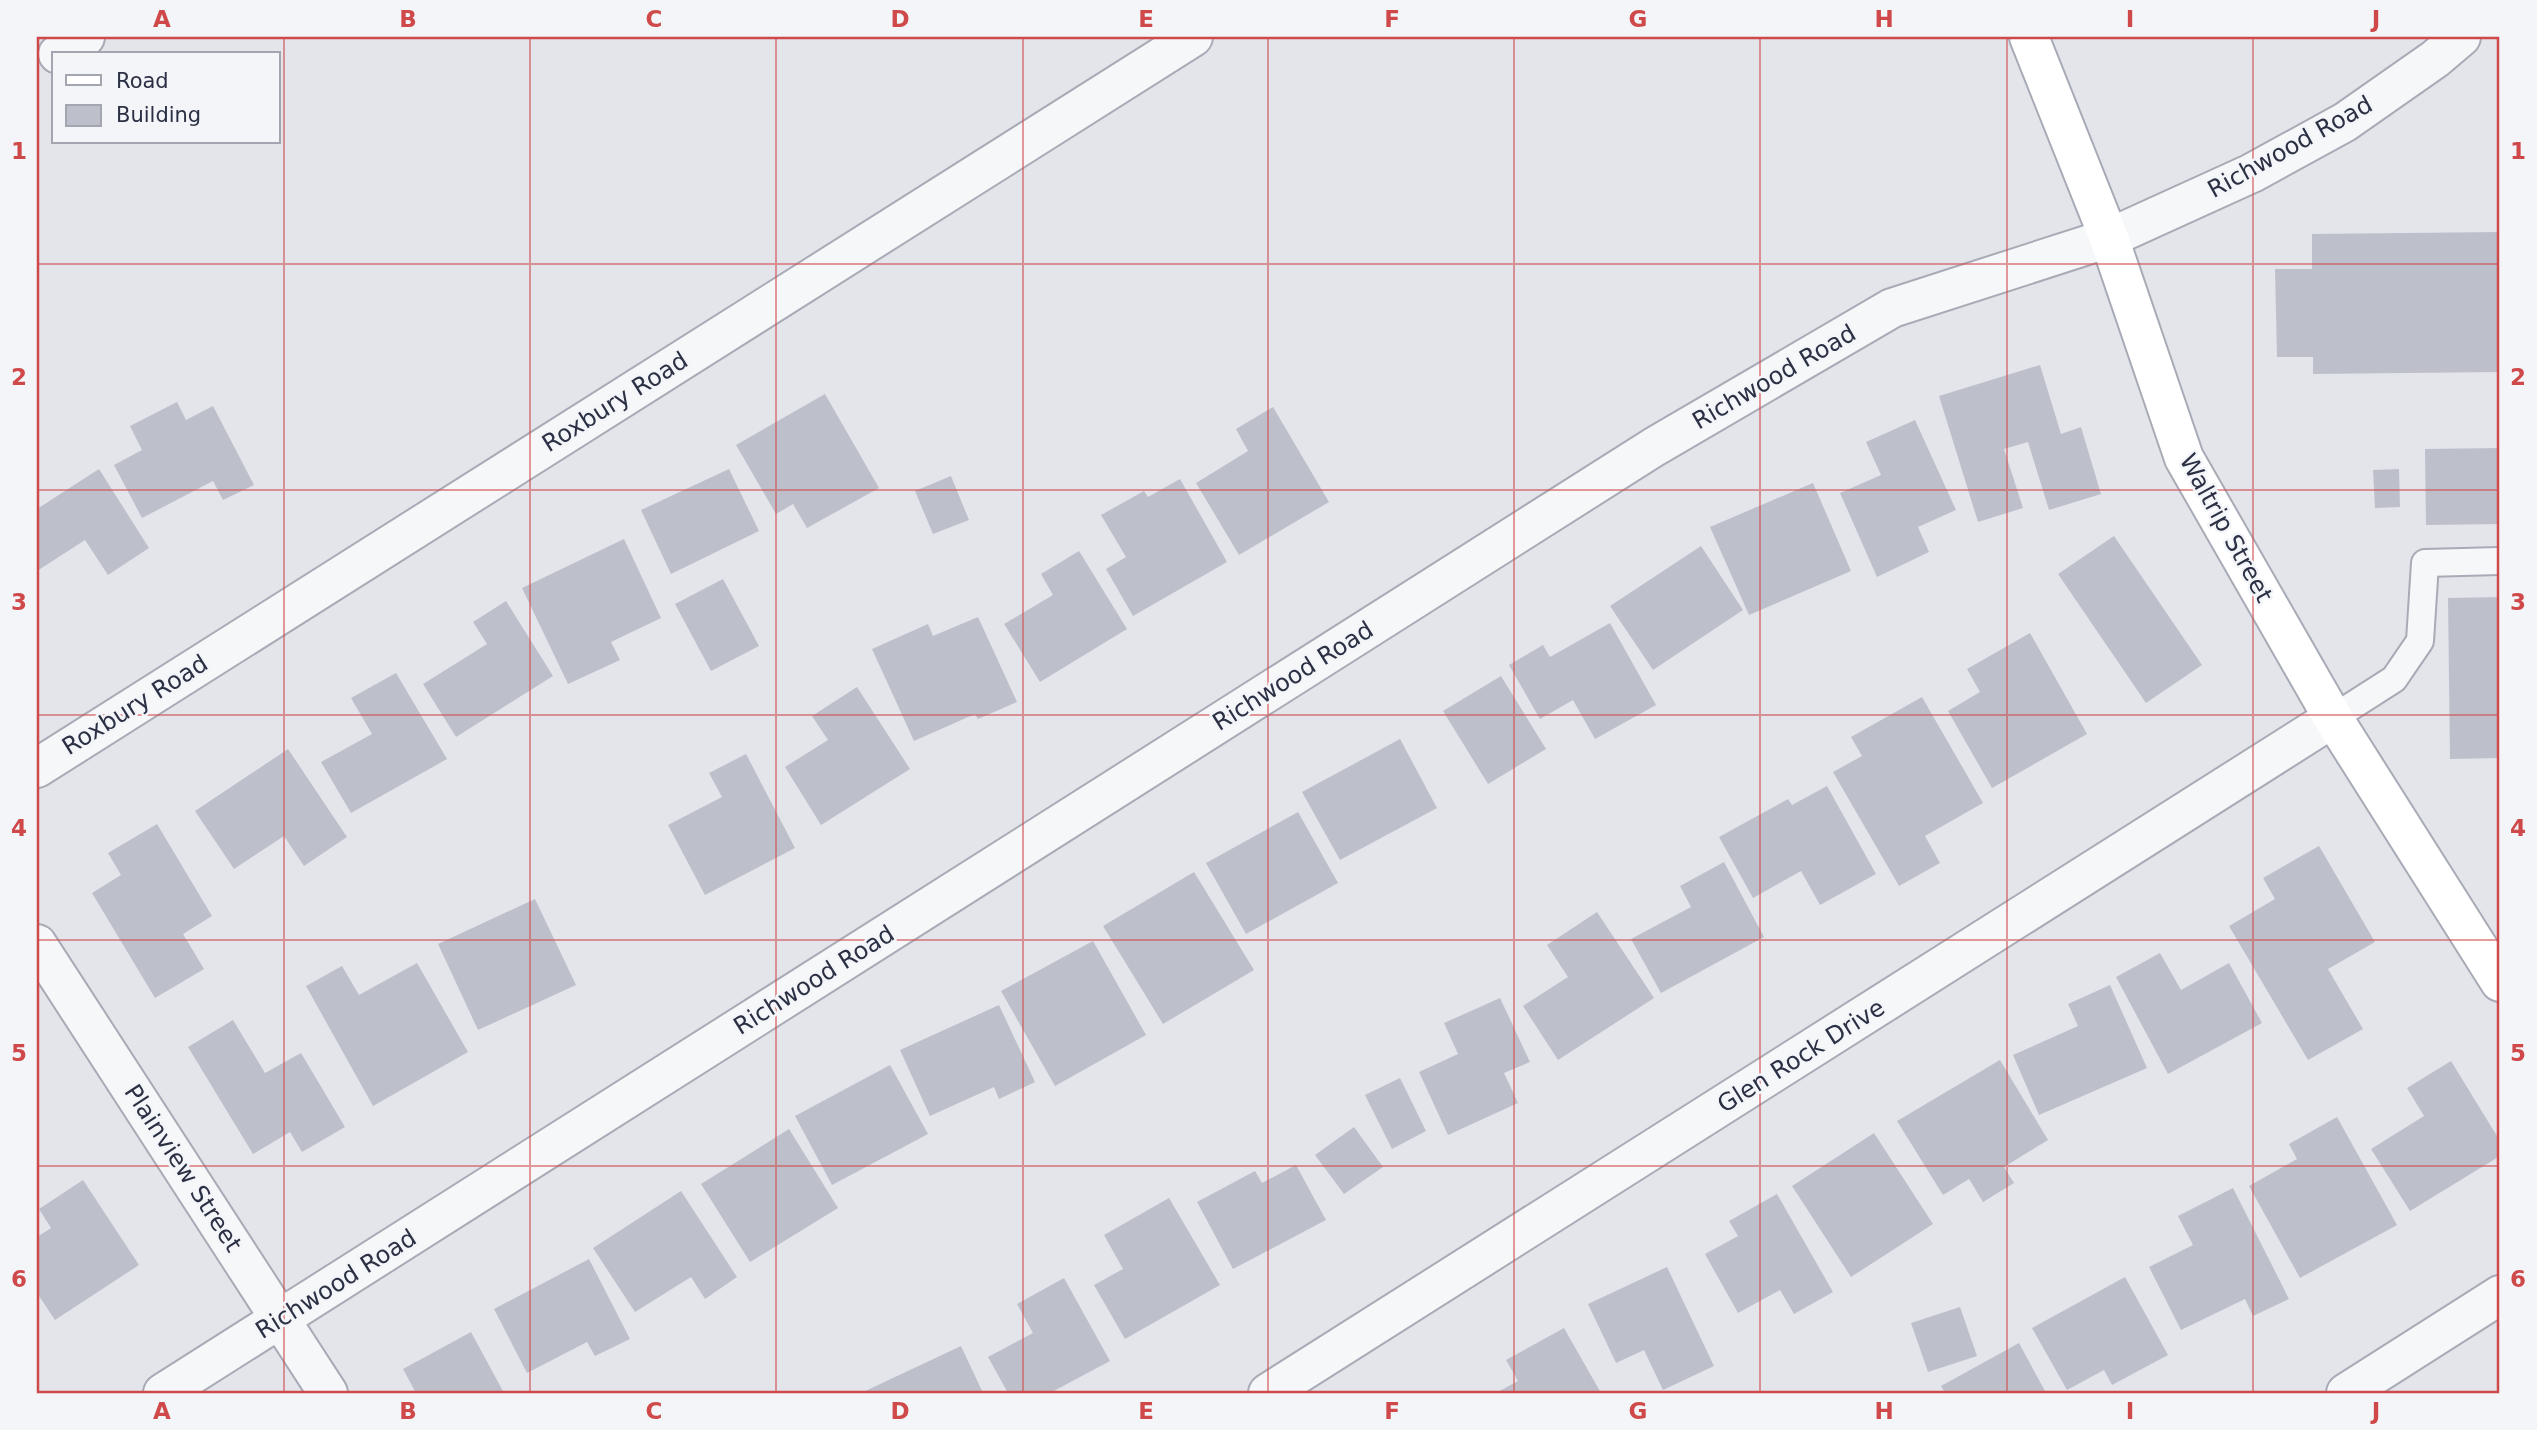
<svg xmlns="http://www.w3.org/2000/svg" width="2537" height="1430" viewBox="0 0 2537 1430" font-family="'DejaVu Sans',sans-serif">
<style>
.building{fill:#bdc0cb}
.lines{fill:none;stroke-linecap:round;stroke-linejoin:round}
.lane-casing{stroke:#a8abb6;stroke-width:30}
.street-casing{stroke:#a8abb6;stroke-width:42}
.secondary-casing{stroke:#a8abb6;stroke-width:42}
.lane{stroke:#f6f7f9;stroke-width:26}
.street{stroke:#f6f7f9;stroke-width:38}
.secondary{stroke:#fff;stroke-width:38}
.grid{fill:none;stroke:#cf494a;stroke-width:2;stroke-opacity:0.55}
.labels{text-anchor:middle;stroke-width:5;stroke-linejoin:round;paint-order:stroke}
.street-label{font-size:24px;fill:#2b3044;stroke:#f3f5f8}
.neatline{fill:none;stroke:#cf494a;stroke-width:2.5}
.grid-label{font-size:23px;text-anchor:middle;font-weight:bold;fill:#cf494a}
</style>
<rect width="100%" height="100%" fill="#e3e5eb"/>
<!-- building -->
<path class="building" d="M 2500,232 L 2500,372 L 2313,374 L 2313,357 L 2277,357 L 2275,269 L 2312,269 L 2312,234 Z
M 2040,365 L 2061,434 L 2081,427 L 2101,494 L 2049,510 L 2028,442 L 2004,449 L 2023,508 L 1978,522 L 1939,396 Z
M 825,394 L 879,488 L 807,528 L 793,504 L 776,514 L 736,445 Z
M 177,402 L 186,420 L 213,406 L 254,485 L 223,500 L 213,481 L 142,518 L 114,465 L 142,450 L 130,426 Z
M 1273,407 L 1329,502 L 1239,555 L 1196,483 L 1248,451 L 1236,429 Z
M 1915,420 L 1956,510 L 1918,527 L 1929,552 L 1877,577 L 1840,493 L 1881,475 L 1866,442 Z
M 2500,448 L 2500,524 L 2426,525 L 2425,449 Z
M 99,469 L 149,548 L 108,575 L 85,540 L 37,571 L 37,509 Z
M 729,469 L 759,531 L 671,574 L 641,510 Z
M 2399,469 L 2400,507 L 2375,508 L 2373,470 Z
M 951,476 L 969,520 L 933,534 L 915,491 Z
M 1180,479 L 1227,562 L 1133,616 L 1106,569 L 1126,557 L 1101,515 L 1144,491 L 1148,497 Z
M 1813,483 L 1851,571 L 1749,615 L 1710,527 Z
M 2114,536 L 2202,665 L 2146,703 L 2058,574 Z
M 624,539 L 661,618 L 611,642 L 620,660 L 568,684 L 522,588 Z
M 1701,546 L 1743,610 L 1653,670 L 1610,606 Z
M 1079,551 L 1127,629 L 1040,682 L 1004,624 L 1053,595 L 1041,574 Z
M 723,579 L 759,646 L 711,671 L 675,604 Z
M 2500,597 L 2500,758 L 2450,759 L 2448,598 Z
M 506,601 L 553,676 L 456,737 L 423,684 L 487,644 L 473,622 Z
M 978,617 L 1017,702 L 978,719 L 975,714 L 914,741 L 872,649 L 928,624 L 933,636 Z
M 1610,623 L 1656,705 L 1595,739 L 1573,700 L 1540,719 L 1509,665 L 1543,645 L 1550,657 Z
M 2030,633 L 2087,734 L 1992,788 L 1948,711 L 1980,692 L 1967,669 Z
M 396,673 L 447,759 L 351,813 L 321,762 L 372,734 L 351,698 Z
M 1501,676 L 1546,749 L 1488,784 L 1443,711 Z
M 857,687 L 910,769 L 821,825 L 785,767 L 828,740 L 812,716 Z
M 1922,697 L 1983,803 L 1925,836 L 1940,863 L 1899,886 L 1833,772 L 1862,756 L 1851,737 Z
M 1400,739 L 1437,808 L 1340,860 L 1302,792 Z
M 288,749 L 347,837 L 304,866 L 284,836 L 234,869 L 195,811 Z
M 746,754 L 795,848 L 705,895 L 668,825 L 722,797 L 709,773 Z
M 1827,786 L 1876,874 L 1820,905 L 1801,871 L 1753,898 L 1719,837 L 1788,799 L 1792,805 Z
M 1298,812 L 1338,883 L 1246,934 L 1206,863 Z
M 157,824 L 212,916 L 183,934 L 204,969 L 155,998 L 92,893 L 121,875 L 108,853 Z
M 2319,846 L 2375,942 L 2328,969 L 2363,1029 L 2308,1060 L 2229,926 L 2275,899 L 2263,878 Z
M 1724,862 L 1764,937 L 1661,993 L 1631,939 L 1691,907 L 1680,886 Z
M 1194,872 L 1254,970 L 1163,1024 L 1103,926 Z
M 535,899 L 576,985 L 478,1030 L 438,944 Z
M 1597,912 L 1654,998 L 1558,1060 L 1523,1006 L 1568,977 L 1547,945 Z
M 1093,941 L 1146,1035 L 1055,1086 L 1001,991 Z
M 2160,953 L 2181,990 L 2229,963 L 2262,1023 L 2168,1074 L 2116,977 Z
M 417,963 L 468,1052 L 373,1106 L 306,986 L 342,966 L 359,995 Z
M 2110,985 L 2147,1068 L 2039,1115 L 2013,1055 L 2078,1026 L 2068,1004 Z
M 1500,998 L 1530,1062 L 1504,1073 L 1518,1103 L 1448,1135 L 1419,1072 L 1458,1054 L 1444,1023 Z
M 999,1005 L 1035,1082 L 999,1099 L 994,1087 L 930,1116 L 900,1050 Z
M 233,1020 L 265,1073 L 301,1053 L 345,1127 L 302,1152 L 290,1132 L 253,1154 L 188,1047 Z
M 2000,1060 L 2048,1140 L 2004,1167 L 2014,1183 L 1983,1202 L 1969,1179 L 1943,1195 L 1897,1121 Z
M 2451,1061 L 2500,1141 L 2500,1156 L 2410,1211 L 2371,1149 L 2424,1116 L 2407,1088 Z
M 890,1065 L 928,1134 L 832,1185 L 795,1116 Z
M 1400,1078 L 1426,1131 L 1392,1149 L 1365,1095 Z
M 2337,1117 L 2397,1225 L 2300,1278 L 2249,1186 L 2297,1159 L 2289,1144 Z
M 1354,1127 L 1383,1167 L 1344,1194 L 1315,1155 Z
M 789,1129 L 838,1208 L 750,1262 L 701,1184 Z
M 1874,1133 L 1933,1224 L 1851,1277 L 1792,1186 Z
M 1296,1165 L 1326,1220 L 1233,1269 L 1197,1202 L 1255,1171 L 1262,1183 Z
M 83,1180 L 139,1265 L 55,1320 L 37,1293 L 37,1237 L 51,1228 L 39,1209 Z
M 2233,1188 L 2289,1299 L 2253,1316 L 2245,1299 L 2181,1330 L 2149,1267 L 2193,1245 L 2178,1216 Z
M 681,1191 L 737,1277 L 705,1299 L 691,1277 L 635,1312 L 593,1248 Z
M 1777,1194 L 1833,1292 L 1794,1314 L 1780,1290 L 1738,1313 L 1705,1254 L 1738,1236 L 1729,1221 Z
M 1169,1198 L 1220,1285 L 1125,1339 L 1094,1285 L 1123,1269 L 1104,1235 Z
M 589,1259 L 630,1339 L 595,1356 L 587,1342 L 527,1373 L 494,1309 Z
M 1667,1267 L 1714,1366 L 1663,1390 L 1644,1350 L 1616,1363 L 1588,1304 Z
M 2125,1277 L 2168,1355 L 2112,1385 L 2104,1370 L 2067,1390 L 2032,1328 Z
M 1064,1278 L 1110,1361 L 1050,1393 L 1008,1393 L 988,1357 L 1033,1333 L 1017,1304 Z
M 1960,1307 L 1977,1356 L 1928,1372 L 1911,1323 Z
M 1564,1328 L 1601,1393 L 1496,1393 L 1518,1381 L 1506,1360 Z
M 471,1332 L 504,1393 L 416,1393 L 403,1369 Z
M 2019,1343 L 2046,1393 L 1945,1393 L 1941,1386 Z
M 961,1346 L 983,1393 L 861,1393 Z"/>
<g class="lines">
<!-- lane casing -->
<g class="lane-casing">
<path id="lane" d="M 2333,718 L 2394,679 L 2420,641 L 2425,563 L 2500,561"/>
</g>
<!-- street casing -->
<g class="street-casing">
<path id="street" d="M 58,54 L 85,37
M 37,768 L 1193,37
M 37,944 L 328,1393
M 163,1393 L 1654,447 L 1892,308 L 2109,238 L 2252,173 L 2345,122 L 2435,59 L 2461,37
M 1268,1393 L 2333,718
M 2346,1393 L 2500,1295"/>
</g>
<!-- secondary casing -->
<g class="secondary-casing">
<path id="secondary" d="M 2029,37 L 2109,238 L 2184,458 L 2333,718 L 2500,982"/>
</g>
<!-- lane -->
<use href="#lane" class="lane"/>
<!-- street -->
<use href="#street" class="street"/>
<!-- secondary -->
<use href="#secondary" class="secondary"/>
</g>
<!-- grid -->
<path class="grid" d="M 284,37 L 284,1393M 530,37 L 530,1393M 776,37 L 776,1393M 1023,37 L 1023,1393M 1268,37 L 1268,1393M 1514,37 L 1514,1393M 1760,37 L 1760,1393M 2007,37 L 2007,1393M 2253,37 L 2253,1393M 37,264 L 2500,264M 37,490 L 2500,490M 37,715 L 2500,715M 37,940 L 2500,940M 37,1166 L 2500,1166"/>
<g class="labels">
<!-- street labels -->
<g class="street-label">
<text transform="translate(2290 147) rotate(-29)" y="8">Richwood Road</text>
<text transform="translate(1774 377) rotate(-30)" y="8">Richwood Road</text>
<text transform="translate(615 402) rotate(-32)" y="8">Roxbury Road</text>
<text transform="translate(2226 528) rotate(61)" y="8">Waltrip Street</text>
<text transform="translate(1293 676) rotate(-32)" y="8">Richwood Road</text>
<text transform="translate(135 705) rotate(-32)" y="8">Roxbury Road</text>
<text transform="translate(814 980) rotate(-32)" y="8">Richwood Road</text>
<text transform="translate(1801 1056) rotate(-32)" y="8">Glen Rock Drive</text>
<text transform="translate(183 1168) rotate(57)" y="8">Plainview Street</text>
<text transform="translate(336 1284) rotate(-32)" y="8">Richwood Road</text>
</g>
</g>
<!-- border -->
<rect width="2537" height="1430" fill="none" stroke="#f3f5f8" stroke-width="77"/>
<!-- legend -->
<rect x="52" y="52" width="228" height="91" fill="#f3f5f8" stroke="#a3a6b0" stroke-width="2"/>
<rect x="66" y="75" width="35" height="10" fill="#ffffff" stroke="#a3a6b0" stroke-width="2"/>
<text x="116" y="88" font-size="21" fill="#2b3044">Road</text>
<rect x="66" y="105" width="35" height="21" fill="#bdc0cb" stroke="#a3a6b0" stroke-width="2"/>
<text x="116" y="122" font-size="21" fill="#2b3044">Building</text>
<rect x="38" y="38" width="2460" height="1354" class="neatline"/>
<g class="grid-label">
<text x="162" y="27">A</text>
<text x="408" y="27">B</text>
<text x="654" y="27">C</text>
<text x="900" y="27">D</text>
<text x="1146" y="27">E</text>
<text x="1392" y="27">F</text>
<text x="1638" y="27">G</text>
<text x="1884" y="27">H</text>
<text x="2130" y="27">I</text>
<text x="2376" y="27">J</text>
<text x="19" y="159">1</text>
<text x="2518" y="159">1</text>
<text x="19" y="385">2</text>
<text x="2518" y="385">2</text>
<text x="19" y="610">3</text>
<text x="2518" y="610">3</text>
<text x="19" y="836">4</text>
<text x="2518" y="836">4</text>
<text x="19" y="1061">5</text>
<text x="2518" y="1061">5</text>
<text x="19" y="1287">6</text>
<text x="2518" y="1287">6</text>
<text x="162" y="1419">A</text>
<text x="408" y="1419">B</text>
<text x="654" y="1419">C</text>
<text x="900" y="1419">D</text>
<text x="1146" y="1419">E</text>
<text x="1392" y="1419">F</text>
<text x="1638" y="1419">G</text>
<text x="1884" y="1419">H</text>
<text x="2130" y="1419">I</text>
<text x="2376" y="1419">J</text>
</g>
</svg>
